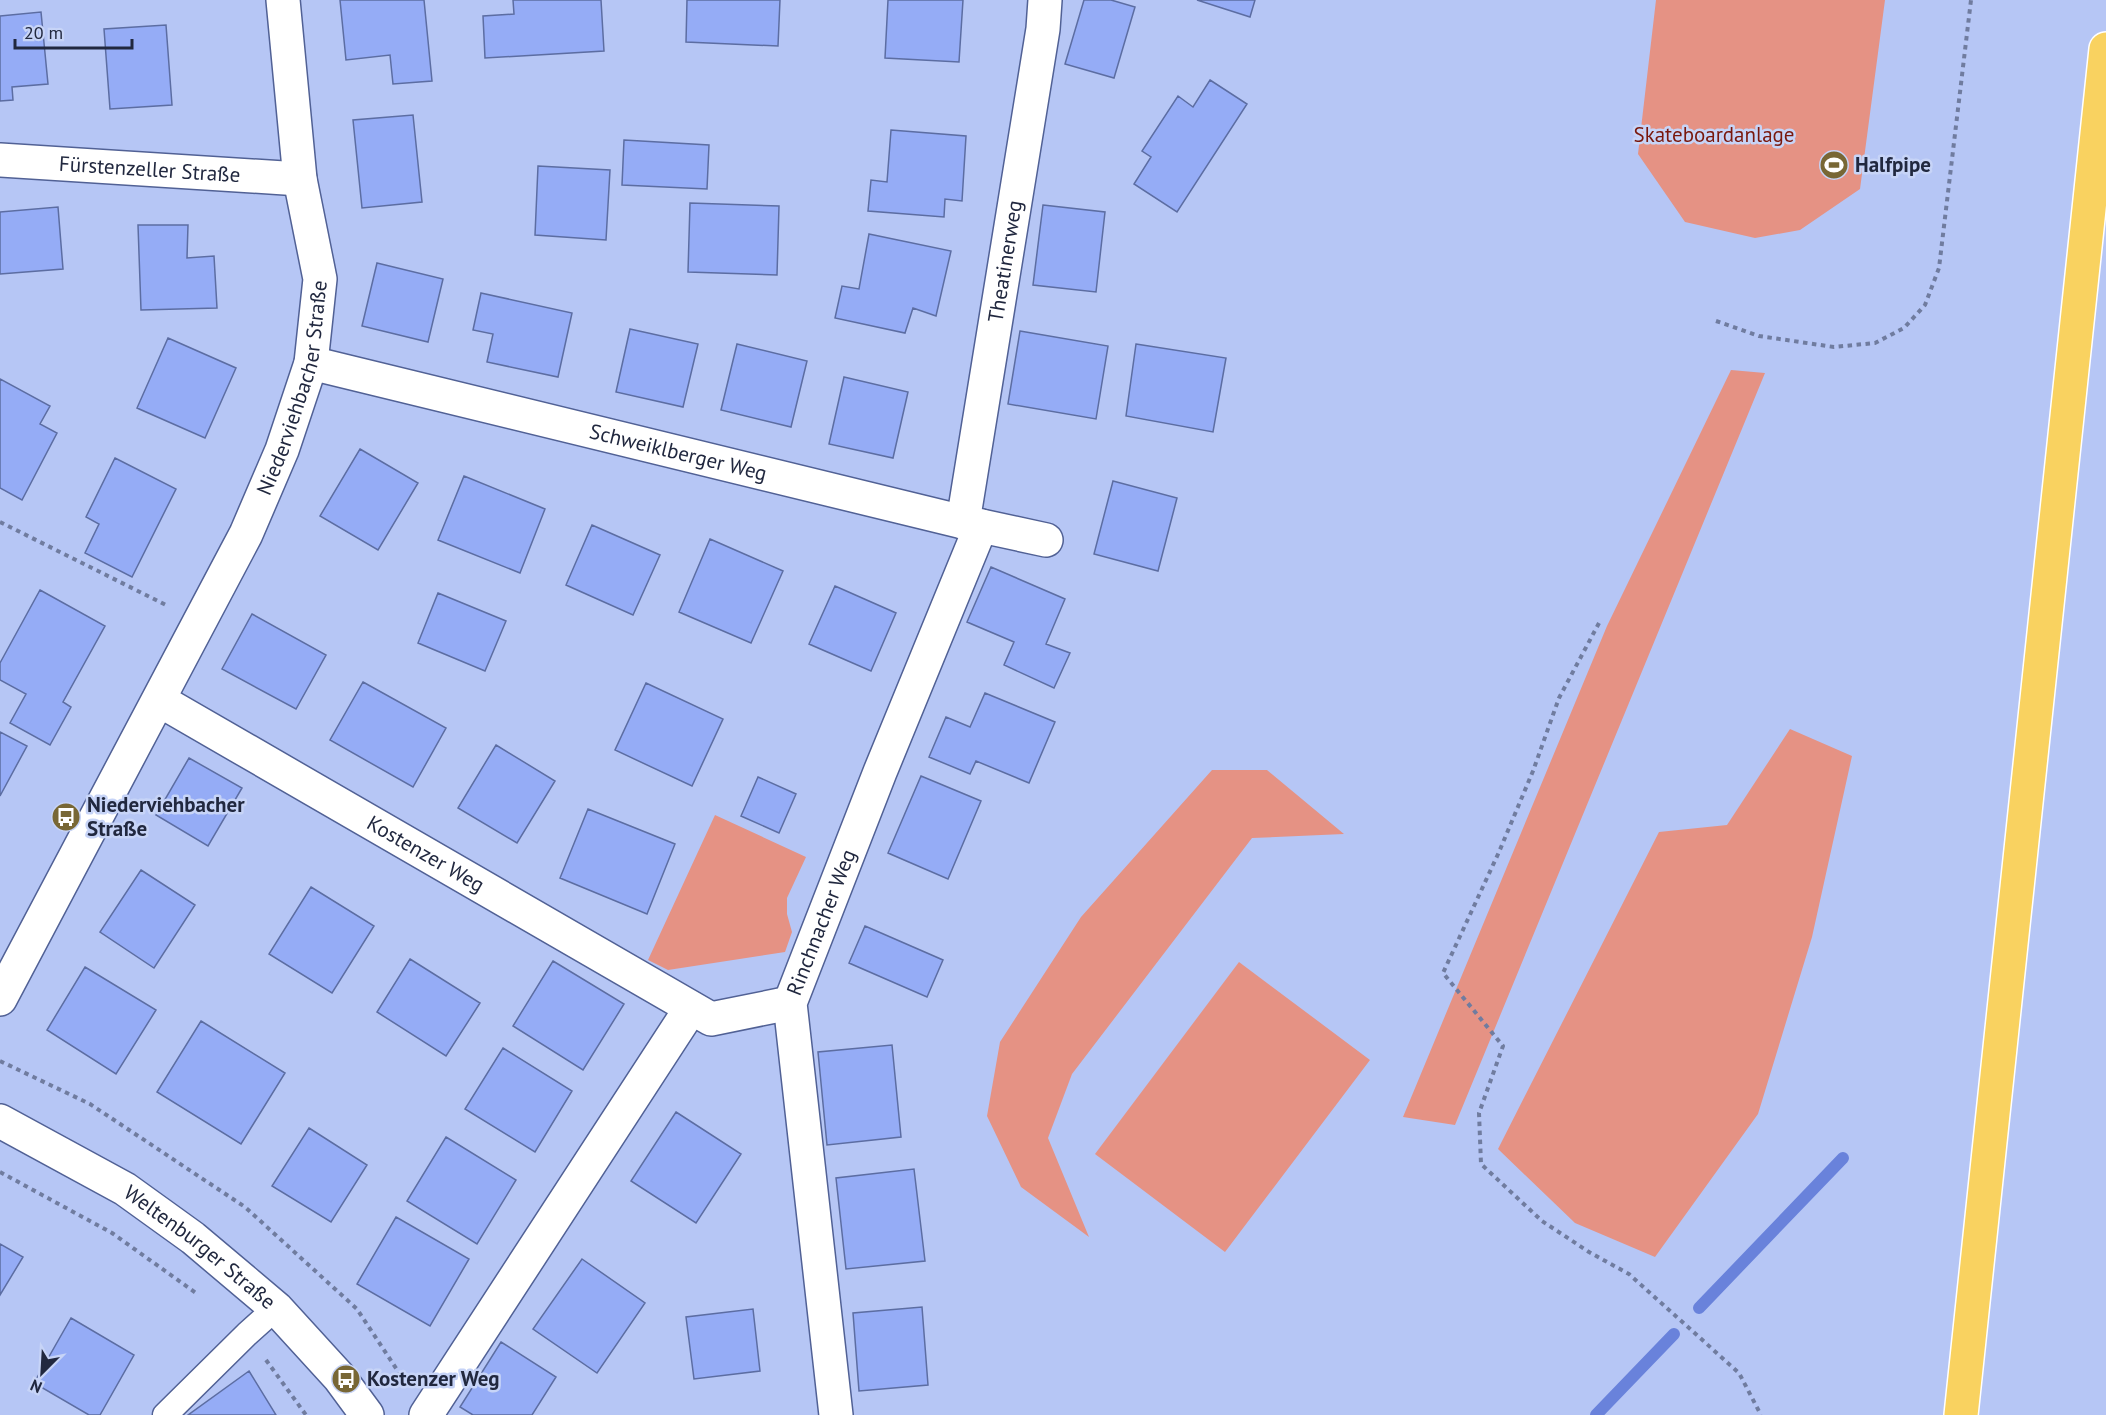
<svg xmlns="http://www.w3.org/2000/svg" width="2106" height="1415" viewBox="0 0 2106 1415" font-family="'PT Sans',sans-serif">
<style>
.green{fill:#e59284}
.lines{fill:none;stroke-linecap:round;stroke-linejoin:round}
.stream{stroke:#6982db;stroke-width:12}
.building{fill:#95acf6;stroke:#5c6da2;stroke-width:1.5}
.lane-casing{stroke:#516195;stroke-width:27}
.street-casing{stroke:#516195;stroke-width:36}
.highway-casing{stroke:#fff;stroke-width:36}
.path{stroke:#707c9f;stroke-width:4;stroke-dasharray:4.5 4.5;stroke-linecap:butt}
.lane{stroke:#fff;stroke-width:24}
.street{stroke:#fff;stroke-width:33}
.highway{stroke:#f9d260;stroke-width:33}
.labels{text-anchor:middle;stroke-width:5;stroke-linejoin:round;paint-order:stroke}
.park-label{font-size:21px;fill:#79170c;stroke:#c7d4f7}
.poi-label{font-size:21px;font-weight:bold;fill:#21283f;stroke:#c7d4f7;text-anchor:start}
.street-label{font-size:21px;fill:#21283f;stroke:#c7d4f7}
</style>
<rect width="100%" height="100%" fill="#b6c6f5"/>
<!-- green -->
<path class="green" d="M 1656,0 L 1885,0 L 1860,189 L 1800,230 L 1755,238 L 1685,222 L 1638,154 Z
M 1731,370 L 1765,373 L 1455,1125 L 1403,1117 L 1607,626 Z
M 1790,729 L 1852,756 L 1812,937 L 1758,1114 L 1655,1257 L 1575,1223 L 1498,1149 L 1659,832 L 1727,825 Z
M 1212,770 L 1267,770 L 1344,834 L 1252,838 L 1072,1074 L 1048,1138 L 1089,1237 L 1021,1187 L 987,1116 L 1000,1042 L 1081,917 Z
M 715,815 L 806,857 L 787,898 L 787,914 L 792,932 L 785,952 L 668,970 L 648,960 Z
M 1239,962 L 1370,1060 L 1225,1252 L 1095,1154 Z"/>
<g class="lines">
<!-- stream -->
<path class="stream" d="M 1699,1308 L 1843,1158
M 1596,1415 L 1674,1334"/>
</g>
<!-- building -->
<path class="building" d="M 340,0 L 424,0 L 432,81 L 393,84 L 390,55 L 346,60 Z
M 513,0 L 601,0 L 604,51 L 485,58 L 483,16 L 514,14 Z
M 687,0 L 780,0 L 778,46 L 686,42 Z
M 888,0 L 963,0 L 959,62 L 885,58 Z
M 1084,0 L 1111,0 L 1135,7 L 1114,78 L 1065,64 Z
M 1197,0 L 1255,0 L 1250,17 Z
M 41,12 L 48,84 L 12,87 L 13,100 L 0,101 L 0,16 Z
M 166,25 L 172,105 L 110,109 L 104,29 Z
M 1210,80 L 1247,104 L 1177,212 L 1134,184 L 1151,157 L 1142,151 L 1178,96 L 1193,107 Z
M 413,115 L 422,202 L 362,208 L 353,120 Z
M 891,130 L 966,136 L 962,201 L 945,199 L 944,217 L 868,211 L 871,180 L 887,182 Z
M 624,140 L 709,145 L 707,189 L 622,185 Z
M 538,166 L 610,170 L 606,240 L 535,235 Z
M 690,203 L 779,206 L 777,275 L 688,272 Z
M 1043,205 L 1105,212 L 1096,292 L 1033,285 Z
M 58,207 L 63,269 L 0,274 L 0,212 Z
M 138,225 L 188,225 L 187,258 L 214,256 L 217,308 L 141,310 Z
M 869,234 L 951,251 L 936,316 L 913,308 L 905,333 L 835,318 L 842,286 L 859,289 Z
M 377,263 L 443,279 L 428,342 L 362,326 Z
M 481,293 L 572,313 L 558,377 L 487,362 L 493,334 L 473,330 Z
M 630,329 L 698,344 L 683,407 L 616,392 Z
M 1020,331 L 1108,346 L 1096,419 L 1008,404 Z
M 168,338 L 236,368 L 205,438 L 137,408 Z
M 737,344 L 807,361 L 791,427 L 721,410 Z
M 1136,344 L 1226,358 L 1213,432 L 1126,416 Z
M 844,377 L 908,392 L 893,458 L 829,444 Z
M 0,379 L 50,406 L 40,424 L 57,433 L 22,500 L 0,488 Z
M 360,449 L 418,483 L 378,550 L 320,516 Z
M 115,458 L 176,489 L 132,577 L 85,553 L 99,524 L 86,517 Z
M 464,476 L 545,509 L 520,573 L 438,540 Z
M 1113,481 L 1177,498 L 1158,571 L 1094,554 Z
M 592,525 L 660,555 L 633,615 L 566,585 Z
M 710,539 L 783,571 L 751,643 L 679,612 Z
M 991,567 L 1065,599 L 1046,644 L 1070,653 L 1054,688 L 1004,665 L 1014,642 L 967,622 Z
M 835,586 L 896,613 L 871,671 L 809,644 Z
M 40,590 L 105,626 L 63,702 L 71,707 L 50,745 L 10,723 L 26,694 L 0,680 L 0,663 Z
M 438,593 L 506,621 L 485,671 L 418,643 Z
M 252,614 L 326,655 L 296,709 L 222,669 Z
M 363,682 L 446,728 L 413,787 L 330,740 Z
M 646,683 L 723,719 L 692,786 L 615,750 Z
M 985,693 L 1055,722 L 1029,783 L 976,761 L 970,774 L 929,757 L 946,717 L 970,727 Z
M 0,732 L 27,746 L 0,796 Z
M 496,745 L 555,781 L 517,843 L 458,808 Z
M 189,758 L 242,788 L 208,846 L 156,815 Z
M 921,776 L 981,801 L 948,879 L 888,853 Z
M 758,777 L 796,794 L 779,833 L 741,816 Z
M 588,809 L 675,844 L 647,914 L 560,878 Z
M 141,870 L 195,905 L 154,968 L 100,932 Z
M 311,887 L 374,926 L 332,993 L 269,954 Z
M 865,926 L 943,960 L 927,997 L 849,963 Z
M 410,959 L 480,1003 L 446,1056 L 377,1012 Z
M 553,961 L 624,1004 L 583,1070 L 513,1026 Z
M 85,967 L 156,1010 L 116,1074 L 47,1030 Z
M 201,1021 L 285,1073 L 241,1144 L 157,1092 Z
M 892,1045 L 901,1137 L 827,1145 L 818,1052 Z
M 503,1048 L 572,1091 L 535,1152 L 465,1109 Z
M 676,1112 L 741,1154 L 696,1223 L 631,1181 Z
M 309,1128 L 367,1165 L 331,1222 L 272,1186 Z
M 446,1137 L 516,1180 L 477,1244 L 407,1201 Z
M 914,1169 L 925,1261 L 846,1269 L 836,1178 Z
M 396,1217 L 469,1259 L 430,1326 L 357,1284 Z
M 0,1244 L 23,1257 L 0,1295 Z
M 582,1259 L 645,1303 L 597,1373 L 533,1329 Z
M 922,1307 L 928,1385 L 859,1391 L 853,1313 Z
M 753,1309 L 760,1371 L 694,1379 L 686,1317 Z
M 71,1318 L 134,1355 L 100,1415 L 89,1415 L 34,1383 Z
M 501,1342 L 556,1377 L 532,1415 L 473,1415 L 460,1407 Z
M 249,1371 L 276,1415 L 188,1415 Z"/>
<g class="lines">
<!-- lane casing -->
<g class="lane-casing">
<path id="lane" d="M 165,1415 L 247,1334 L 276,1308"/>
</g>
<!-- street casing -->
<g class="street-casing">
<g id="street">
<path id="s1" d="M 0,160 L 300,179"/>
<path id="s2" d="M 311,363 L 963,522 L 1046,540"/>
<path id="s3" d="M 963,522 L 1043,29 L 1045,0"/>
<path id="s4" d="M 159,700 L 711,1019 L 790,1003"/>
<path id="s5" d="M 0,999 L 246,534 L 282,450 L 311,363 L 320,279 L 300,179 L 283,0"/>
<path id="s6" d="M 0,1121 L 125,1189 L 193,1238 L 276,1308 L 339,1377 L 367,1415"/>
<path d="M 426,1415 L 691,1008"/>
<path id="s7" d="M 836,1415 L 790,1003 L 880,772 L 981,526"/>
</g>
</g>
<!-- highway casing -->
<g class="highway-casing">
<path id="highway" d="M 1961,1415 L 2106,49"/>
</g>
<!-- path -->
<path class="path" d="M 1716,321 L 1759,336 L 1834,347 L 1875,343 L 1904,328 L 1925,305 L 1939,268 L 1971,0
M 0,522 L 168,606
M 1599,623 L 1559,698 L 1533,771 L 1499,852 L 1443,973 L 1503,1046 L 1479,1113 L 1481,1164 L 1542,1221 L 1589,1252 L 1629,1274 L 1739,1373 L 1761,1415
M 0,1061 L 90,1104 L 245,1207 L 357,1309 L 405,1382
M 0,1172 L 112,1233 L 196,1293
M 266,1360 L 306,1415"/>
<!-- lane -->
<use href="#lane" class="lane"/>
<!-- street -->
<use href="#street" class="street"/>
<!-- highway -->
<use href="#highway" class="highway"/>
</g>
<!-- icons -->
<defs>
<g id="stadium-disc" transform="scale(1.5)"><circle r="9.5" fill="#786735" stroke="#c7d4f7"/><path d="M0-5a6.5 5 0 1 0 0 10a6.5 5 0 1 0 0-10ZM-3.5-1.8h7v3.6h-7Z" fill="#fff"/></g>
<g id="bus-disc" transform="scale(1.5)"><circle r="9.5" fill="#786735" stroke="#c7d4f7"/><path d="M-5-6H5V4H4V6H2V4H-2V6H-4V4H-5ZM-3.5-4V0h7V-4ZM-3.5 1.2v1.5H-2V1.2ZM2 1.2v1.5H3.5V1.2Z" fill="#fff"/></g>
</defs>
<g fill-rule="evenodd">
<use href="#stadium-disc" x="1834" y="165"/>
<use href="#bus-disc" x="66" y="817"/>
<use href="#bus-disc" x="346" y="1379"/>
</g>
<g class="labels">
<!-- park labels -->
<g class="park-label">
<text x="1714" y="142">Skateboardanlage</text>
</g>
<!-- poi labels -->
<g class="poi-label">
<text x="1855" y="172">Halfpipe</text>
<text x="87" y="812">Niederviehbacher<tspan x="87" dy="24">Straße</tspan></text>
<text x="367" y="1386">Kostenzer Weg</text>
</g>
<!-- street labels -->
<g class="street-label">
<text dy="7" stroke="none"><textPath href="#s1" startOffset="150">Fürstenzeller Straße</textPath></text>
<text dy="7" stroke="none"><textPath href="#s3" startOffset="264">Theatinerweg</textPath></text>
<text dy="7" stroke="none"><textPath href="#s5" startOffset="681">Niederviehbacher Straße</textPath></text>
<text dy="7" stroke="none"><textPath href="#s2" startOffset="378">Schweiklberger Weg</textPath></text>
<text dy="7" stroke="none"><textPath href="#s4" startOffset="308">Kostenzer Weg</textPath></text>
<text dy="7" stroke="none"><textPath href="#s7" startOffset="501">Rinchnacher Weg</textPath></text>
<text dy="7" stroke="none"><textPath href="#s6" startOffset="237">Weltenburger Straße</textPath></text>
</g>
</g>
<!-- north arrow -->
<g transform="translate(42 1373) rotate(204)" stroke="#c7d4f7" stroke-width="4.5" paint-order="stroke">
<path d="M0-4.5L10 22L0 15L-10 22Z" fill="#21283f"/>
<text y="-9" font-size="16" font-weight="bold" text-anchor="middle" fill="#21283f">N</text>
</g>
<!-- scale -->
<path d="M15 39v9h117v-9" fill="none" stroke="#21283f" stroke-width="3"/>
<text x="24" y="39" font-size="18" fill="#21283f" stroke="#c7d4f7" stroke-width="4.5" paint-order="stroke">20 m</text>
</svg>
